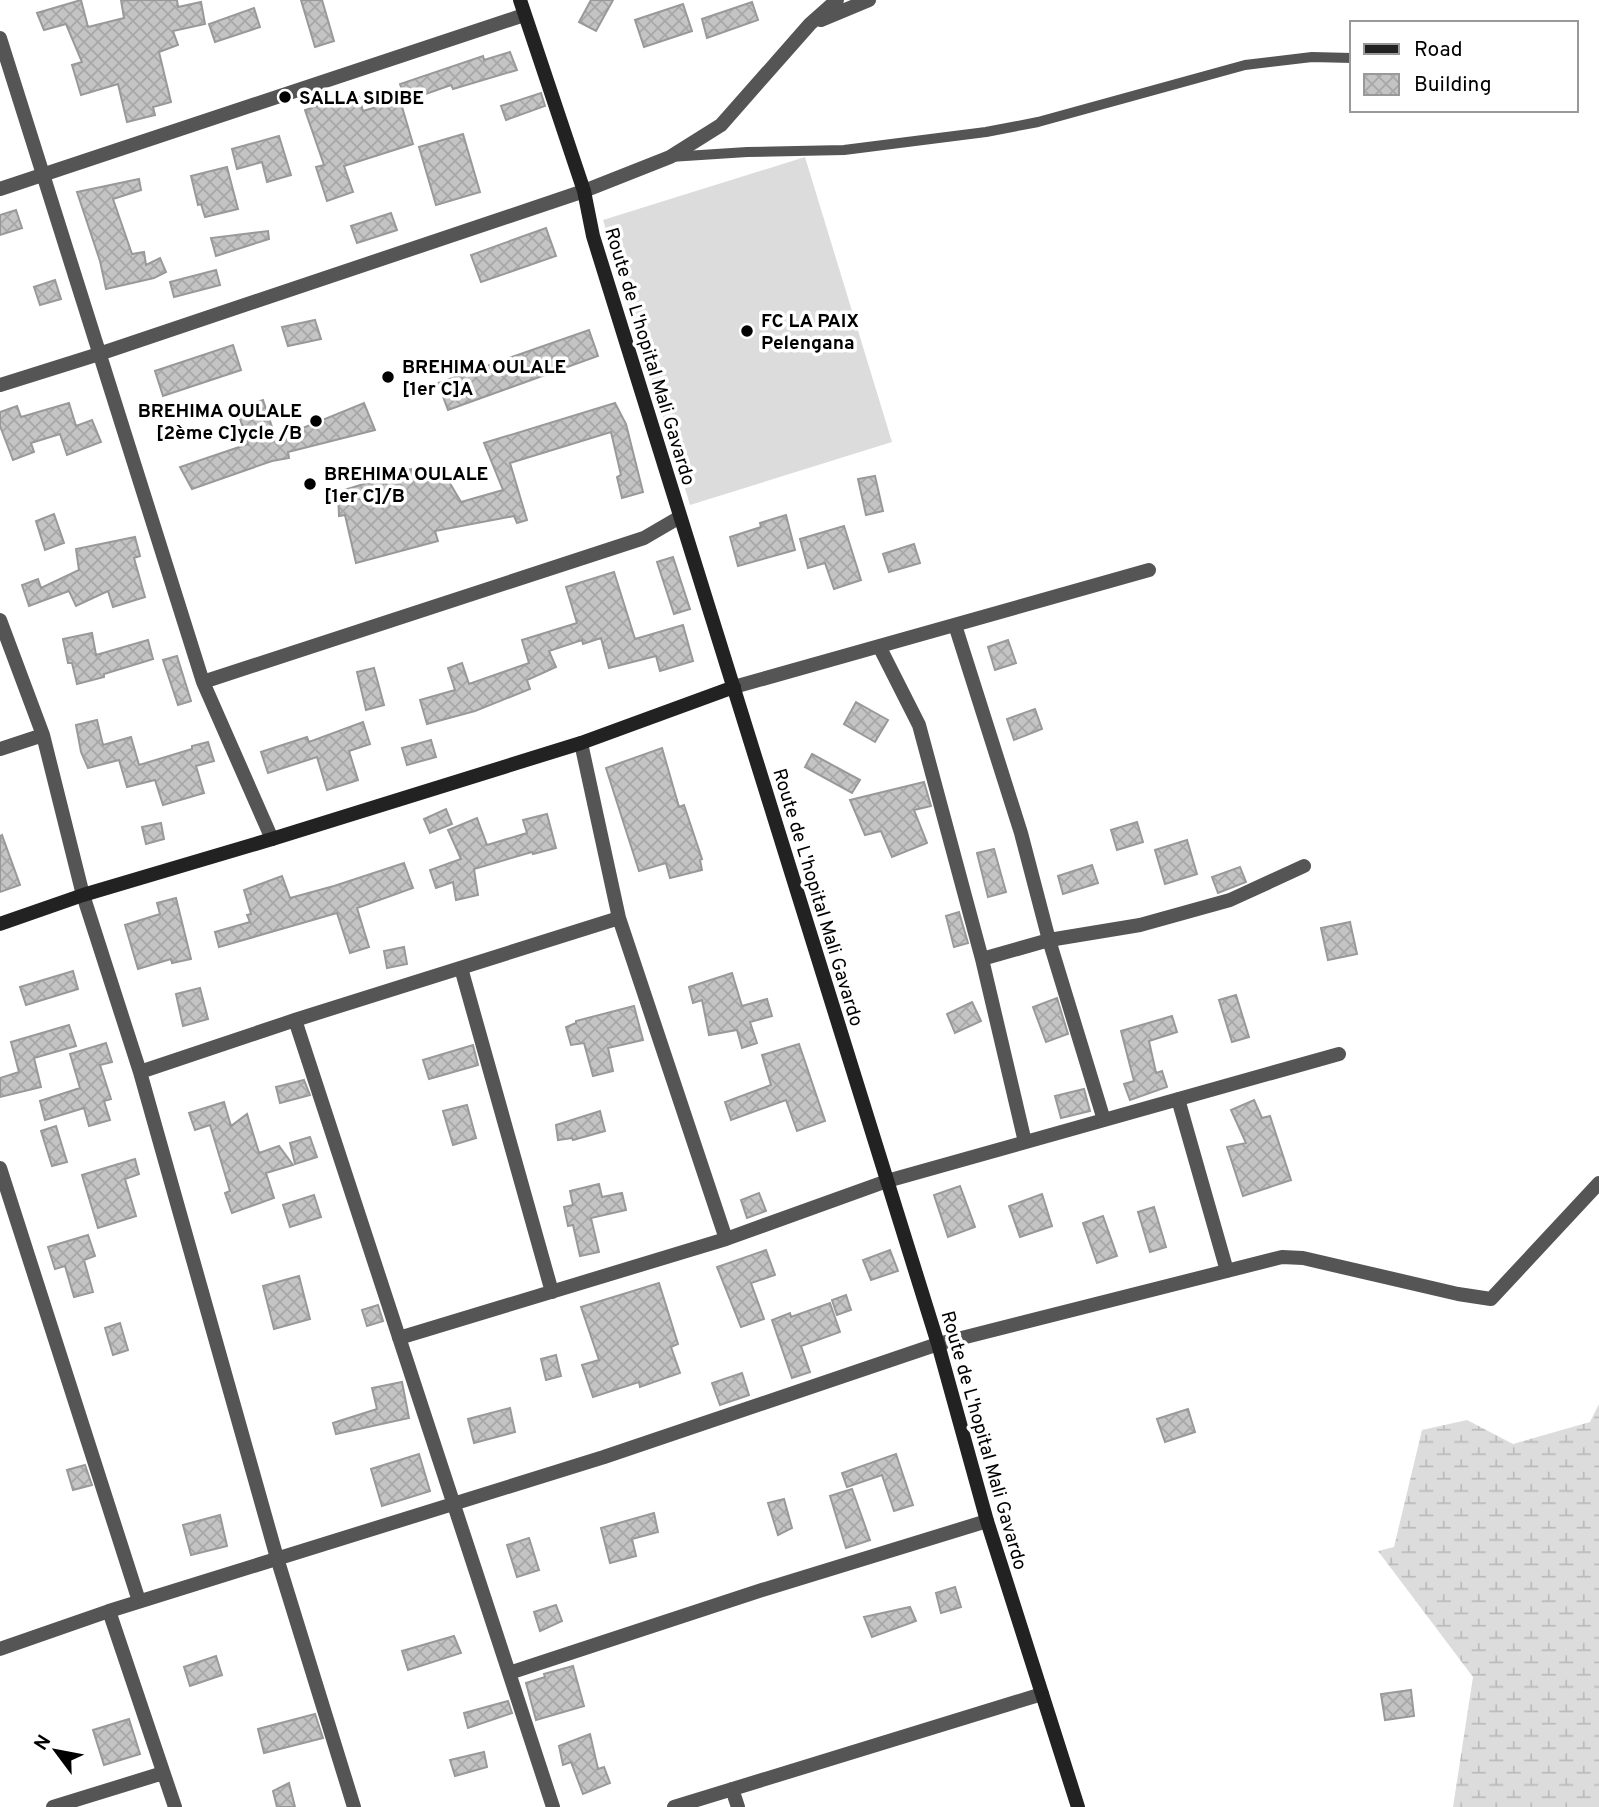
<svg xmlns="http://www.w3.org/2000/svg" width="1599" height="1807" viewBox="0 0 1599 1807" font-family="Overpass,sans-serif">
<style>
.grass{fill:#dcdcdc}
.wetland{fill:url(#wetland-marsh)}
.building{fill:url(#building-cross-hatch);stroke:#999;stroke-width:2}
.lines{fill:none;stroke-linecap:round;stroke-linejoin:round}
.lane{stroke:#555;stroke-width:10}
.street{stroke:#555;stroke-width:14}
.secondary{stroke:#222;stroke-width:14}
.poi-dot{fill:#000;stroke:#fff;stroke-width:2.5}
.labels{text-anchor:middle;stroke-width:7;stroke-linejoin:round;paint-order:stroke}
.poi-label{font-size:19px;font-weight:bold;fill:#000;stroke:#fff;text-anchor:start}
.street-label{font-size:19px;fill:#000;stroke:#fff}
</style>
<defs>
<pattern id="wetland-marsh" width="20" height="14" patternUnits="userSpaceOnUse" patternTransform="scale(1.75)"><rect width="20" height="14" fill="#dcdcdc"/><path d="M1 5h8M5 5V1M11 12h8M15 12V8" fill="none" stroke="#bbb"/></pattern>
<pattern id="building-cross-hatch" width="8" height="8" patternUnits="userSpaceOnUse" patternTransform="scale(1.75)"><rect width="8" height="8" fill="#c4c4c4"/><path d="M0 0l8 8M0 8l8-8" fill="none" stroke="#a7a7a7"/></pattern>
</defs>
<rect width="100%" height="100%" fill="#fff"/>
<!-- grass -->
<path class="grass" d="M 805,157 L 892,442 L 690,505 L 603,220 Z"/>
<!-- wetland -->
<path class="wetland" d="M 1599,1404 L 1599,1807 L 1453,1807 L 1473,1677 L 1378,1551 L 1394,1547 L 1422,1430 L 1467,1420 L 1513,1444 L 1590,1422 Z"/>
<!-- building -->
<path class="building" d="M 81,0 L 88,27 L 124,18 L 121,0 L 177,0 L 178,7 L 201,2 L 205,24 L 173,31 L 178,45 L 159,52 L 171,102 L 153,107 L 155,115 L 127,122 L 118,84 L 81,95 L 72,65 L 82,62 L 66,24 L 44,30 L 37,13 Z
M 301,0 L 322,0 L 334,41 L 315,47 Z
M 591,0 L 613,0 L 596,31 L 579,22 Z
M 752,2 L 758,20 L 707,38 L 702,19 Z
M 683,4 L 692,31 L 644,47 L 635,20 Z
M 254,8 L 260,27 L 215,42 L 209,24 Z
M 510,52 L 517,70 L 453,89 L 451,85 L 406,101 L 400,84 L 483,56 L 484,60 Z
M 541,93 L 545,106 L 506,120 L 501,106 Z
M 359,97 L 363,111 L 400,100 L 413,144 L 344,166 L 353,192 L 327,201 L 316,167 L 324,165 L 305,110 L 334,100 L 335,104 Z
M 463,134 L 480,192 L 436,205 L 419,147 Z
M 279,136 L 291,175 L 267,182 L 262,162 L 237,169 L 232,149 Z
M 227,167 L 238,209 L 205,217 L 201,204 L 198,205 L 191,176 Z
M 139,179 L 141,190 L 113,199 L 132,254 L 144,252 L 146,265 L 160,258 L 166,272 L 154,278 L 106,289 L 100,261 L 77,192 Z
M 16,210 L 22,228 L 0,235 L 0,215 Z
M 391,213 L 397,230 L 357,243 L 351,226 Z
M 546,228 L 556,256 L 481,282 L 471,255 Z
M 268,231 L 269,239 L 216,256 L 211,238 Z
M 216,270 L 220,285 L 174,297 L 170,282 Z
M 55,280 L 61,299 L 40,305 L 34,287 Z
M 315,320 L 321,339 L 288,346 L 282,327 Z
M 589,330 L 598,356 L 448,410 L 438,383 Z
M 233,345 L 241,370 L 163,396 L 155,371 Z
M 263,400 L 276,439 L 364,403 L 375,430 L 288,452 L 289,458 L 272,461 L 192,489 L 180,467 L 248,444 L 237,409 Z
M 69,403 L 76,426 L 92,420 L 101,442 L 67,455 L 60,434 L 31,443 L 34,452 L 13,460 L 0,426 L 0,412 L 17,406 L 21,417 Z
M 615,403 L 626,424 L 643,492 L 622,498 L 617,477 L 621,475 L 611,432 L 510,463 L 527,520 L 517,523 L 514,516 L 435,531 L 438,541 L 356,563 L 345,515 L 339,516 L 338,492 L 411,469 L 414,479 L 441,468 L 461,502 L 503,490 L 484,443 Z
M 875,476 L 883,511 L 866,515 L 858,479 Z
M 54,514 L 64,543 L 45,550 L 36,521 Z
M 786,515 L 795,550 L 738,566 L 730,537 L 761,527 L 760,523 Z
M 844,526 L 861,580 L 834,589 L 825,563 L 808,568 L 800,539 Z
M 135,537 L 140,556 L 134,558 L 145,597 L 113,607 L 108,591 L 76,606 L 69,591 L 29,606 L 22,585 L 38,579 L 41,588 L 79,570 L 76,549 Z
M 914,544 L 920,563 L 889,572 L 883,554 Z
M 673,557 L 690,609 L 674,614 L 657,562 Z
M 614,572 L 635,639 L 683,625 L 693,661 L 660,671 L 656,656 L 609,668 L 601,638 L 583,644 L 582,640 L 549,651 L 556,667 L 527,680 L 530,689 L 475,711 L 427,724 L 420,700 L 455,690 L 448,668 L 462,663 L 469,684 L 529,663 L 522,640 L 577,623 L 566,587 Z
M 92,633 L 96,655 L 148,640 L 153,659 L 104,674 L 104,677 L 77,684 L 72,663 L 68,663 L 63,639 Z
M 1008,640 L 1016,663 L 995,670 L 988,647 Z
M 177,656 L 191,701 L 178,705 L 163,660 Z
M 374,668 L 384,705 L 366,710 L 357,672 Z
M 856,702 L 888,720 L 875,742 L 844,724 Z
M 1035,709 L 1042,729 L 1014,740 L 1007,719 Z
M 97,720 L 103,745 L 131,737 L 139,765 L 192,749 L 192,746 L 208,742 L 214,761 L 196,766 L 204,793 L 163,805 L 155,780 L 127,787 L 119,760 L 88,768 L 81,752 L 76,725 Z
M 363,722 L 370,744 L 349,751 L 358,780 L 327,790 L 317,757 L 268,773 L 261,752 L 307,737 L 309,742 Z
M 431,740 L 436,757 L 407,765 L 402,748 Z
M 662,748 L 679,807 L 684,805 L 702,859 L 700,860 L 702,870 L 670,878 L 666,863 L 639,871 L 606,768 Z
M 812,754 L 860,780 L 852,793 L 805,767 Z
M 924,782 L 931,806 L 914,810 L 927,843 L 892,857 L 881,831 L 865,835 L 850,800 Z
M 446,809 L 452,824 L 430,833 L 424,819 Z
M 547,814 L 556,848 L 533,854 L 532,852 L 474,869 L 478,895 L 456,900 L 453,882 L 436,888 L 430,870 L 461,859 L 448,830 L 477,818 L 487,845 L 527,833 L 523,820 Z
M 1137,822 L 1143,842 L 1117,850 L 1111,830 Z
M 161,823 L 164,839 L 146,844 L 142,827 Z
M 2,835 L 20,885 L 0,892 L 0,836 Z
M 1187,840 L 1197,874 L 1165,884 L 1155,850 Z
M 994,849 L 1006,892 L 988,897 L 977,853 Z
M 404,863 L 413,888 L 357,908 L 369,947 L 350,953 L 337,913 L 219,947 L 215,932 L 250,922 L 247,915 L 251,914 L 244,890 L 282,876 L 290,898 L 334,886 Z
M 1092,865 L 1098,883 L 1063,894 L 1058,876 Z
M 1240,867 L 1246,882 L 1218,893 L 1212,877 Z
M 176,898 L 191,959 L 172,963 L 171,959 L 138,969 L 125,925 L 160,914 L 157,903 Z
M 959,912 L 968,943 L 954,947 L 946,916 Z
M 1350,922 L 1357,954 L 1328,960 L 1321,928 Z
M 404,947 L 407,964 L 387,968 L 384,951 Z
M 73,971 L 78,989 L 26,1005 L 20,987 Z
M 732,973 L 742,1006 L 767,999 L 772,1016 L 750,1022 L 757,1043 L 742,1048 L 737,1030 L 709,1035 L 702,1000 L 693,1003 L 689,987 Z
M 200,988 L 208,1019 L 183,1026 L 176,994 Z
M 1236,995 L 1249,1037 L 1232,1042 L 1219,1000 Z
M 1057,998 L 1068,1034 L 1046,1042 L 1033,1007 Z
M 972,1002 L 981,1021 L 955,1033 L 947,1014 Z
M 634,1006 L 643,1040 L 608,1048 L 613,1071 L 593,1076 L 584,1043 L 571,1045 L 566,1027 L 576,1023 L 576,1021 Z
M 1172,1016 L 1177,1032 L 1149,1041 L 1156,1073 L 1162,1071 L 1167,1087 L 1130,1100 L 1124,1084 L 1134,1081 L 1121,1031 Z
M 69,1025 L 76,1046 L 34,1058 L 41,1087 L 0,1097 L 0,1078 L 19,1072 L 11,1042 Z
M 106,1043 L 112,1062 L 100,1065 L 111,1099 L 104,1101 L 110,1120 L 89,1126 L 84,1108 L 45,1120 L 40,1101 L 80,1088 L 70,1054 Z
M 799,1044 L 825,1121 L 797,1131 L 786,1100 L 731,1120 L 725,1102 L 771,1085 L 762,1055 Z
M 473,1045 L 478,1065 L 429,1079 L 423,1060 Z
M 304,1080 L 310,1095 L 280,1103 L 276,1087 Z
M 1084,1089 L 1090,1111 L 1061,1118 L 1055,1096 Z
M 1254,1100 L 1262,1118 L 1270,1116 L 1291,1180 L 1243,1196 L 1227,1147 L 1246,1143 L 1231,1110 Z
M 224,1102 L 231,1126 L 247,1114 L 259,1153 L 279,1146 L 293,1165 L 266,1173 L 274,1198 L 232,1213 L 225,1193 L 230,1191 L 210,1125 L 195,1130 L 189,1113 Z
M 467,1105 L 476,1138 L 453,1145 L 443,1111 Z
M 600,1111 L 605,1131 L 573,1140 L 572,1138 L 558,1140 L 556,1125 Z
M 56,1126 L 67,1162 L 52,1166 L 41,1131 Z
M 310,1137 L 317,1157 L 295,1164 L 290,1143 Z
M 135,1159 L 139,1174 L 125,1179 L 136,1216 L 98,1228 L 82,1175 Z
M 599,1184 L 602,1197 L 622,1193 L 626,1210 L 591,1218 L 599,1252 L 580,1256 L 573,1225 L 568,1226 L 564,1207 L 573,1205 L 570,1191 Z
M 960,1186 L 975,1227 L 948,1237 L 934,1195 Z
M 759,1193 L 766,1211 L 747,1218 L 741,1200 Z
M 1042,1194 L 1052,1226 L 1020,1237 L 1009,1206 Z
M 314,1195 L 321,1217 L 290,1227 L 283,1205 Z
M 1154,1207 L 1166,1247 L 1150,1252 L 1138,1212 Z
M 1103,1216 L 1117,1256 L 1097,1263 L 1083,1223 Z
M 88,1235 L 95,1256 L 84,1260 L 93,1292 L 74,1297 L 65,1266 L 55,1269 L 48,1247 Z
M 766,1250 L 775,1275 L 751,1283 L 764,1319 L 741,1327 L 717,1267 Z
M 890,1250 L 898,1271 L 871,1280 L 863,1260 Z
M 299,1276 L 310,1319 L 274,1329 L 263,1286 Z
M 659,1283 L 678,1344 L 671,1347 L 680,1373 L 640,1387 L 639,1382 L 593,1397 L 582,1365 L 599,1360 L 581,1307 Z
M 846,1295 L 851,1310 L 837,1315 L 832,1300 Z
M 830,1303 L 840,1332 L 801,1346 L 810,1372 L 792,1378 L 772,1320 L 790,1313 L 791,1317 Z
M 378,1305 L 383,1321 L 367,1326 L 362,1310 Z
M 120,1323 L 128,1350 L 113,1355 L 105,1328 Z
M 556,1355 L 561,1376 L 546,1380 L 541,1359 Z
M 742,1373 L 749,1395 L 720,1405 L 712,1383 Z
M 402,1382 L 409,1418 L 336,1434 L 333,1423 L 377,1409 L 372,1388 Z
M 510,1408 L 515,1432 L 474,1443 L 468,1419 Z
M 1188,1409 L 1195,1432 L 1165,1442 L 1157,1419 Z
M 419,1454 L 430,1491 L 382,1506 L 371,1469 Z
M 896,1454 L 913,1505 L 894,1511 L 882,1475 L 847,1487 L 842,1473 Z
M 85,1465 L 92,1485 L 73,1490 L 67,1470 Z
M 852,1489 L 870,1540 L 846,1548 L 830,1496 Z
M 784,1499 L 792,1528 L 778,1535 L 768,1503 Z
M 654,1513 L 658,1532 L 632,1539 L 636,1556 L 610,1563 L 601,1528 Z
M 220,1515 L 227,1546 L 191,1555 L 183,1525 Z
M 529,1538 L 539,1570 L 517,1577 L 507,1545 Z
M 955,1587 L 961,1607 L 941,1613 L 936,1593 Z
M 556,1605 L 562,1621 L 540,1631 L 534,1612 Z
M 910,1607 L 916,1621 L 872,1637 L 864,1617 Z
M 454,1636 L 461,1653 L 408,1670 L 402,1651 Z
M 216,1656 L 222,1675 L 190,1686 L 184,1667 Z
M 573,1666 L 584,1706 L 536,1720 L 526,1683 L 545,1677 L 544,1674 Z
M 1411,1690 L 1414,1716 L 1385,1720 L 1381,1694 Z
M 508,1701 L 512,1713 L 468,1728 L 464,1713 Z
M 315,1714 L 323,1738 L 264,1753 L 258,1729 Z
M 129,1719 L 140,1754 L 104,1765 L 93,1730 Z
M 590,1734 L 598,1769 L 604,1767 L 610,1783 L 583,1794 L 571,1762 L 563,1765 L 559,1746 Z
M 484,1752 L 487,1767 L 455,1776 L 450,1760 Z
M 289,1783 L 295,1807 L 277,1807 L 273,1791 Z"/>
<g class="lines">
<!-- lane -->
<path class="lane" d="M 670,157 L 747,152 L 844,150 L 986,132 L 1038,122 L 1245,65 L 1312,57 L 1352,58"/>
<!-- street -->
<path class="street" d="M 821,20 L 869,0
M 0,38 L 203,682 L 272,839
M 0,189 L 524,15
M 0,385 L 99,354 L 584,191 L 670,157 L 721,125 L 810,24 L 837,0
M 0,620 L 43,735 L 83,895 L 140,1072 L 277,1558 L 354,1807
M 955,625 L 1021,833 L 1049,940 L 1104,1120
M 879,646 L 919,725 L 982,959 L 1025,1142
M 203,682 L 644,538 L 680,517
M 734,687 L 1149,570
M 581,743 L 619,918 L 726,1239
M 0,749 L 43,735
M 982,959 L 1049,940 L 1140,925 L 1230,900 L 1304,866
M 461,968 L 552,1292
M 295,1020 L 553,1807
M 140,1072 L 295,1020 L 619,918
M 1178,1099 L 1227,1271
M 0,1168 L 139,1601
M 399,1338 L 726,1239 L 887,1181 L 1339,1054
M 109,1611 L 175,1807
M 0,1649 L 109,1611 L 604,1457 L 938,1344 L 1282,1257 L 1303,1258 L 1458,1294 L 1491,1299 L 1599,1183
M 509,1673 L 762,1590 L 987,1521
M 732,1789 L 738,1807
M 53,1807 L 163,1773
M 674,1807 L 1042,1694"/>
<!-- secondary -->
<path class="secondary" d="M 520,0 L 584,191 L 593,236 L 938,1344 L 987,1521 L 1078,1807
M 0,924 L 83,895 L 272,839 L 581,743 L 734,687"/>
</g>
<!-- markers -->
<g class="poi-dot">
<circle cx="285" cy="97" r="7"/>
<circle cx="747" cy="331" r="7"/>
<circle cx="388" cy="377" r="7"/>
<circle cx="316" cy="421" r="7"/>
<circle cx="310" cy="484" r="7"/>
</g>
<g class="labels">
<!-- poi labels -->
<g class="poi-label">
<text x="299" y="104">SALLA SIDIBE</text>
<text x="761" y="327">FC LA PAIX<tspan x="761" dy="22">Pelengana</tspan></text>
<text x="402" y="373">BREHIMA OULALE<tspan x="402" dy="22">[1er C]A</tspan></text>
<text x="302" y="417" text-anchor="end">BREHIMA OULALE<tspan x="302" dy="22">[2ème C]ycle /B</tspan></text>
<text x="324" y="480">BREHIMA OULALE<tspan x="324" dy="22">[1er C]/B</tspan></text>
</g>
<!-- street labels -->
<g class="street-label">
<text transform="translate(651 356) rotate(73)" y="7">Route de L'hopital Mali Gavardo</text>
<text transform="translate(819 897) rotate(73)" y="7">Route de L'hopital Mali Gavardo</text>
<text transform="translate(985 1440) rotate(74)" y="7">Route de L'hopital Mali Gavardo</text>
</g>
</g>
<!-- legend -->
<rect x="1350" y="21" width="228" height="91" fill="#ffffff" stroke="#999999" stroke-width="2"/>
<rect x="1364" y="44" width="35" height="10" fill="#222222" stroke="#999999" stroke-width="2"/>
<text x="1414" y="56" font-size="21" fill="#000000">Road</text>
<rect x="1364" y="74" width="35" height="21" fill="url(#building-cross-hatch)" stroke="#999999" stroke-width="2"/>
<text x="1414" y="91" font-size="21" fill="#000000">Building</text>
<!-- north arrow -->
<g transform="translate(56 1751) rotate(302)" stroke="#ffffff" stroke-width="5" paint-order="stroke">
<path d="M0-5L12 26L0 18L-12 26Z" fill="#000000"/>
<text y="-10" font-size="19" font-weight="bold" text-anchor="middle" fill="#000000">N</text>
</g>
</svg>
